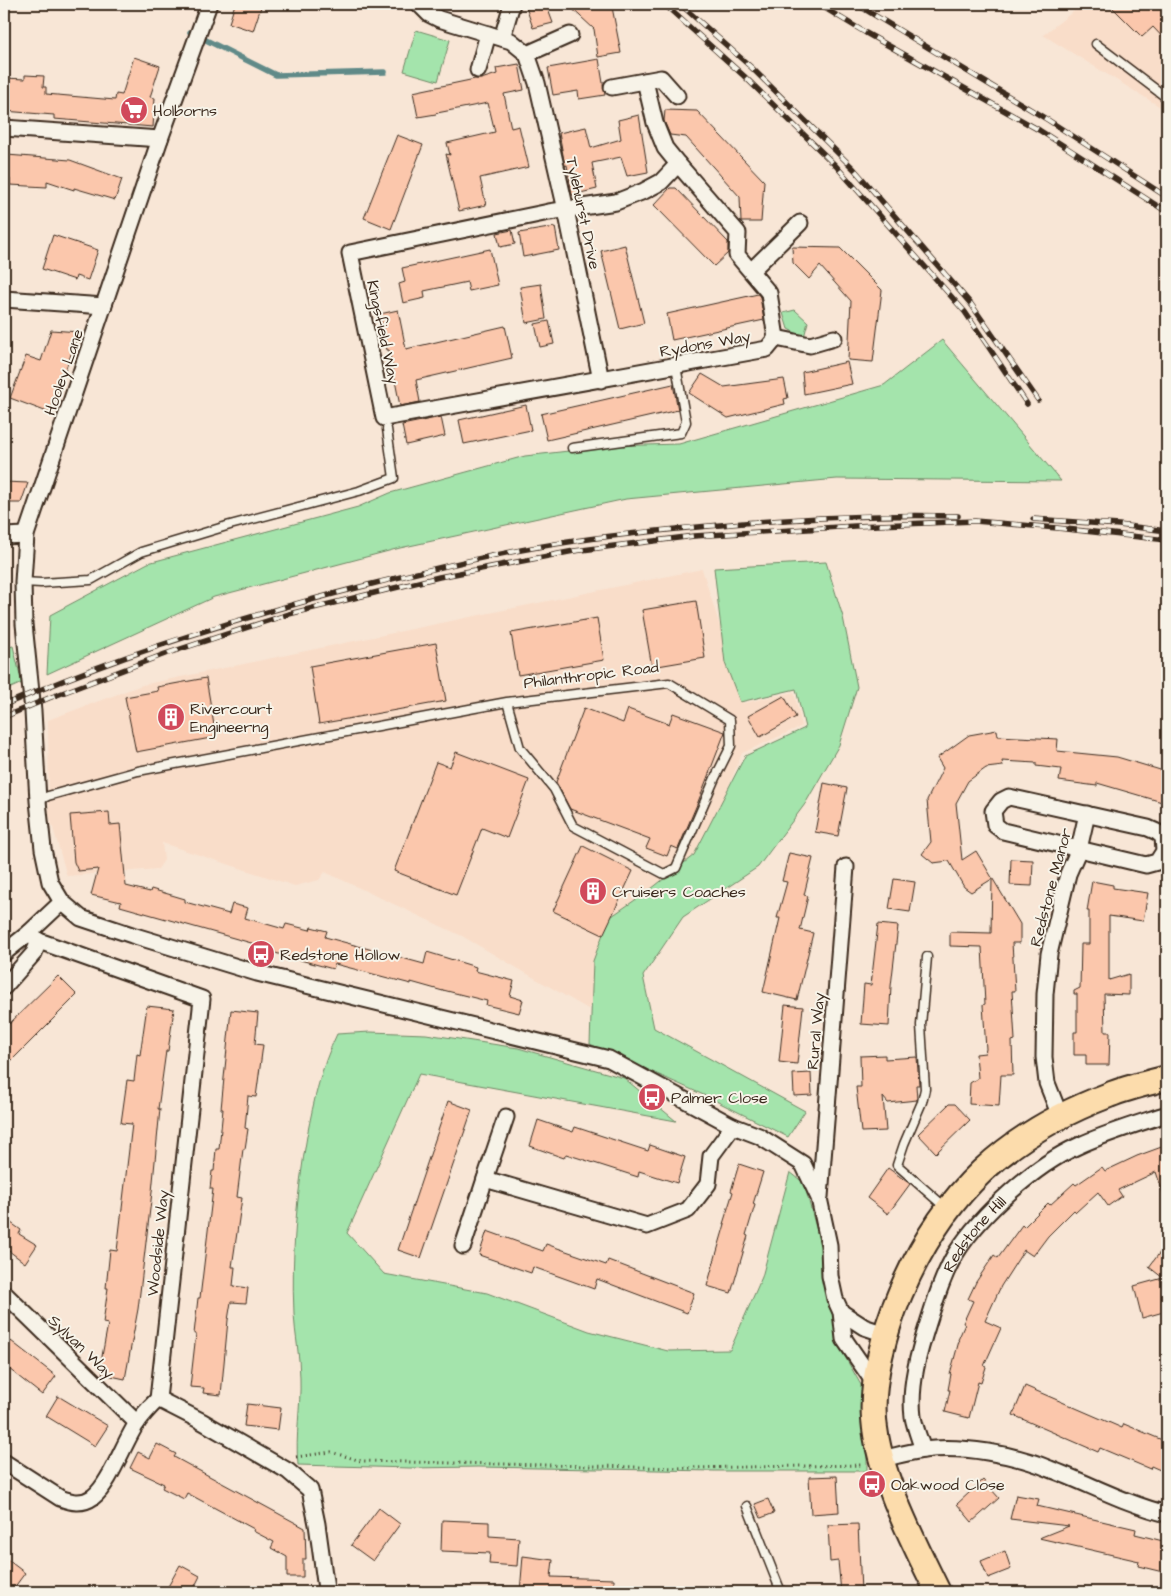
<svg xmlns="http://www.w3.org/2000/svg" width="1171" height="1596" viewBox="0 0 1171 1596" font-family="'Architects Daughter',sans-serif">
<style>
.built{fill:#f9ddc9}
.green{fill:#a4e4ac;stroke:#708765}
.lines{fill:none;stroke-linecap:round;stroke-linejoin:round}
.stream{stroke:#608a88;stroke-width:5.5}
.building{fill:#fbc7ac;stroke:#3b2a1e}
.lane-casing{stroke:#3b2a1e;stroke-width:11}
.street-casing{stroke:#3b2a1e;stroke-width:19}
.primary-casing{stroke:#3b2a1e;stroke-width:28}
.path{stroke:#3b2a1e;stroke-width:3;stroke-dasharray:1 4;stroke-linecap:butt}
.lane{stroke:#f7f3e8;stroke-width:8}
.street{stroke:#f7f3e8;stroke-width:15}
.primary{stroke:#fcdcac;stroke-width:24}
.rail-casing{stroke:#3b2a1e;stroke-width:5.5}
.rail{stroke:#f7f3e8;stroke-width:4;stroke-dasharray:11;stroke-linecap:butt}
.labels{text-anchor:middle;stroke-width:4;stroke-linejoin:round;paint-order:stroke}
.poi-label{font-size:16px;fill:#3b2a1e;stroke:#f7f3e8;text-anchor:start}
.street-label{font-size:16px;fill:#3b2a1e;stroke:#f7f3e8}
</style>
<rect width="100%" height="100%" fill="#f8e6d6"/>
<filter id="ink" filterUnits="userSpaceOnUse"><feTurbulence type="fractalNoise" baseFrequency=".02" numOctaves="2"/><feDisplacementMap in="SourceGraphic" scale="10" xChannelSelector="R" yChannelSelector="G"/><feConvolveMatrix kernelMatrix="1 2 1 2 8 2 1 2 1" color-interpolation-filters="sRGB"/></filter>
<g filter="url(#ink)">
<!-- built -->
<path class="built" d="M 1083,4 L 1167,4 L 1167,111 L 1043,35 Z
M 702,569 L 744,703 L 794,692 L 802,726 L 742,753 L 690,883 L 588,1009 L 462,936 L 325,872 L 319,880 L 295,886 L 162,843 L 164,860 L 158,869 L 67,876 L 49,814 L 48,720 L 142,685 Z"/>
<!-- green -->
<path class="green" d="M 416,30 L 450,40 L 438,81 L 404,71 Z
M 795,310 L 808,322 L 804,337 L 788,329 L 783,313 Z
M 942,340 L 1061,481 L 837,479 L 626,499 L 400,548 L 214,597 L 47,674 L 50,615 L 148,563 L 358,507 L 390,493 L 525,456 L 612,446 L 679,444 L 884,385 Z
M 826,562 L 843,617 L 857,687 L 839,745 L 805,804 L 758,867 L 683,917 L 643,976 L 654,1028 L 805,1111 L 788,1137 L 708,1097 L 590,1044 L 593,961 L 609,918 L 651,889 L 694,855 L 745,756 L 805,728 L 796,689 L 740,702 L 725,663 L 714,568 Z
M 13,646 L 22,683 L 4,691 L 4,648 Z
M 370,1032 L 426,1034 L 518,1048 L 624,1078 L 676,1121 L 419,1074 L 347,1233 L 384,1274 L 487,1293 L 589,1331 L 668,1351 L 730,1350 L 762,1277 L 790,1172 L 804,1183 L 826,1265 L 840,1348 L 861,1385 L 867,1426 L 867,1471 L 715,1471 L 478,1467 L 410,1468 L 298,1465 C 295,1436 301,1407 300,1378 C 300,1357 295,1335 294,1314 C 291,1254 297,1194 307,1136 C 314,1100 321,1067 337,1034 Z"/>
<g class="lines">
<!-- stream -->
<path class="stream" d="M 190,32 L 276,75 L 385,72"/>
</g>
<!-- building -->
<path class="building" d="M 235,4 L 262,4 L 253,31 L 229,23 Z
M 538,4 L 546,4 L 553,23 L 533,28 L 526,7 Z
M 567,4 L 608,4 L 612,7 L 621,53 L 598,57 L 594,29 Z
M 1109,4 L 1167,4 L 1167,42 L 1153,27 L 1142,37 Z
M 134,57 L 160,66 L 150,97 L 155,98 L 153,127 L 54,119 L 54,115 L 4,111 L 4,78 L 25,79 L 25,75 L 44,76 L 43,87 L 46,87 L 46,94 L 115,100 L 116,94 L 122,95 Z
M 599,59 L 605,95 L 579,99 L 578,91 L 553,95 L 548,68 Z
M 519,64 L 524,90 L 504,94 L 511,128 L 519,126 L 529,167 L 480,178 L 486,205 L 459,211 L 446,154 L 450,155 L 447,143 L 495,132 L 488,103 L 437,113 L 437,112 L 436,114 L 418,117 L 413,92 L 475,79 L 481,79 L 497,74 L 496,68 Z
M 665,110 L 697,111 L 764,181 L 761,222 L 741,222 L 740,197 L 686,137 L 670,135 L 664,121 Z
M 639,115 L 648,172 L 627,176 L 621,157 L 592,163 L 597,189 L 572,195 L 567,165 L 565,166 L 559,133 L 586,127 L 591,148 L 621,139 L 618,120 Z
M 397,135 L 423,145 L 391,229 L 364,218 Z
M 7,155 L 70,160 L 122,179 L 115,200 L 74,188 L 74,190 L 47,181 L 47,187 L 10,185 L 10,179 L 5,179 Z
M 670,188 L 676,188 L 728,242 L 728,253 L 714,266 L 654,205 Z
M 555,227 L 559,250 L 523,257 L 519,233 Z
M 512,230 L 515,244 L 500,247 L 497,233 Z
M 53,235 L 98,250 L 88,280 L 76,276 L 75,280 L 42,269 Z
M 625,245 L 644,323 L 620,329 L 601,251 Z
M 792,247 L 840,248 L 882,290 L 873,362 L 848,360 L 851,301 L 820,266 L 809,279 L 793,263 Z
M 490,249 L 498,285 L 469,291 L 467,282 L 424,291 L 425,298 L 403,303 L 399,284 L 405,282 L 402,268 Z
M 541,284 L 546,319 L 526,323 L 520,287 Z
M 758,294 L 760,297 L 764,320 L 672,340 L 667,314 Z
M 398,310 L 406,349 L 505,326 L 512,358 L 416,380 L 420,402 L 400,406 L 389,350 L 387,350 L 380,314 Z
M 549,321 L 554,344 L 540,347 L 535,324 Z
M 51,330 L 79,332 L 50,413 L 10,398 L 26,356 L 41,361 Z
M 847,362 L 852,384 L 804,394 L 802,372 Z
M 702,374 L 724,387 L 784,379 L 788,398 L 784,399 L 785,404 L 728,418 L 689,393 Z
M 673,384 L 678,410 L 547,440 L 541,414 Z
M 526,405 L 531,430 L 464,444 L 459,420 Z
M 441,417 L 445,436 L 406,445 L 402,425 Z
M 4,482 L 28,483 L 21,503 L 4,503 Z
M 696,601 L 705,658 L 652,667 L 642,610 Z
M 597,618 L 604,660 L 518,675 L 511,633 Z
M 436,643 L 446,701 L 319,724 L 310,666 Z
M 206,678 L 216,737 L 136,752 L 125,697 L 158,691 L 157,687 Z
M 784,696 L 796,717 L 760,737 L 748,716 Z
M 584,708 L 623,723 L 628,709 L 669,724 L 673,713 L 725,732 L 698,802 L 678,849 L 671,846 L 667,856 L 646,848 L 650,839 L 570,809 L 556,782 Z
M 997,730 L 998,736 L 1058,739 L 1057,751 L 1117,757 L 1167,772 L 1167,792 L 1162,802 L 1097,783 L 1097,786 L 1059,781 L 1061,769 L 1036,766 L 1036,763 L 1002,761 L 1003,766 L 986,768 L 968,781 L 956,803 L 962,860 L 976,851 L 1020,924 L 1020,943 L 1012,943 L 1015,991 L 1012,991 L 1015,1040 L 1012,1041 L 1013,1075 L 1001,1075 L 999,1106 L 969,1104 L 970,1083 L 978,1078 L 976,1054 L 985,1053 L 986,1049 L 983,1005 L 985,1004 L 982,947 L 950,946 L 950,932 L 991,933 L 992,879 L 971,892 L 964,887 L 949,861 L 933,863 L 922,854 L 931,842 L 927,800 L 943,768 L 937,758 L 969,735 Z
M 456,752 L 529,780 L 507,838 L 482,828 L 456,895 L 394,871 L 436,762 L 450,767 Z
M 824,783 L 847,788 L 838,836 L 815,832 Z
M 109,812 L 110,825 L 120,824 L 126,886 L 150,892 L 151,889 L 185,899 L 185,902 L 229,914 L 232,904 L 248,908 L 245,918 L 284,929 L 286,924 L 310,930 L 311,927 L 327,931 L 325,937 L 424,964 L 427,952 L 476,967 L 475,971 L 514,981 L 510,996 L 523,1000 L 519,1013 L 486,1005 L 487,1001 L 443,990 L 443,991 L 411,982 L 411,984 L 335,964 L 333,969 L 293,958 L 261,949 L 262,946 L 120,906 L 121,902 L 91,895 L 98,869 L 78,871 L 74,862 L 70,815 Z
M 583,846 L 633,871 L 603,935 L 553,911 Z
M 789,853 L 813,858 L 804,895 L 808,896 L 800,930 L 813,933 L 797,1000 L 763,992 L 780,918 L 777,918 L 787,882 L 782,881 Z
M 1011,859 L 1033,860 L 1032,886 L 1010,885 Z
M 894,879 L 915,882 L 910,912 L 889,909 Z
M 1092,881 L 1113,885 L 1113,888 L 1148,893 L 1143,921 L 1109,916 L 1109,980 L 1129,974 L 1129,995 L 1104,994 L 1105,1032 L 1110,1032 L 1109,1065 L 1086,1065 L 1086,1055 L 1074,1055 L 1074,1032 L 1077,1032 L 1077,994 L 1074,994 L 1074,991 L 1080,988 L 1081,944 L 1089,944 L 1089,911 L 1087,911 Z
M 878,924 L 898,926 L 891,986 L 889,1026 L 861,1024 L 864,984 L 871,985 Z
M 58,976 L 77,995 L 4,1068 L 4,1029 Z
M 785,1005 L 803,1007 L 797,1064 L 779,1062 Z
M 147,1006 L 174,1009 L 168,1051 L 166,1051 L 158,1109 L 160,1109 L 152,1192 L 138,1309 L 125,1379 L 102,1374 L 104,1367 L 100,1367 L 108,1324 L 103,1323 L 108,1288 L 106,1288 L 110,1250 L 117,1251 L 132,1124 L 121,1123 L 127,1080 L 134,1081 L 137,1054 L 140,1055 Z
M 231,1010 L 258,1013 L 255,1044 L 263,1045 L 256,1097 L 248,1096 L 245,1128 L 248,1129 L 245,1149 L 243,1149 L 237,1197 L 242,1198 L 232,1267 L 235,1267 L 233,1286 L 248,1288 L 246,1303 L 231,1302 L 228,1320 L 221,1395 L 203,1393 L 204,1388 L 190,1387 L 196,1334 L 194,1334 L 198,1298 L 200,1298 L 213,1189 L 210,1189 L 212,1171 L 214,1171 L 216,1149 L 219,1149 L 223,1109 L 221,1109 L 224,1078 Z
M 885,1055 L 885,1059 L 917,1057 L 919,1085 L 916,1085 L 917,1100 L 888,1103 L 883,1097 L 886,1131 L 861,1132 L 856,1087 L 861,1087 L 860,1056 Z
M 811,1073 L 812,1095 L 794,1096 L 793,1074 Z
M 448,1101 L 472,1110 L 421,1258 L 398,1250 Z
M 949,1104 L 955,1104 L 970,1120 L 936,1153 L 918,1134 Z
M 538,1120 L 573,1132 L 575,1127 L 648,1151 L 650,1145 L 685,1157 L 677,1183 L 639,1171 L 638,1177 L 566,1154 L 564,1158 L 530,1146 Z
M 1167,1145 L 1167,1198 L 1165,1198 L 1156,1172 L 1118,1190 L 1122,1196 L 1108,1206 L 1098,1192 L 1076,1212 L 1074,1210 L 1048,1236 L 1033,1256 L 1024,1250 L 1001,1286 L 985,1321 L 1001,1328 L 984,1366 L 986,1367 L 981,1383 L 978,1382 L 969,1418 L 945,1412 L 950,1390 L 948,1390 L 951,1374 L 950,1374 L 959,1341 L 958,1340 L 965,1324 L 963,1323 L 973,1301 L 968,1299 L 976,1282 L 994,1255 L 998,1258 L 1022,1225 L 1024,1227 L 1048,1203 L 1050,1205 L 1074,1183 L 1076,1185 L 1102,1167 L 1105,1171 L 1137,1156 Z
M 739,1164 L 763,1172 L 753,1204 L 755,1205 L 746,1235 L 748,1236 L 731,1293 L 707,1286 L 725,1224 L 723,1224 L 733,1192 L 731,1191 Z
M 888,1168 L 910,1184 L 888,1214 L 867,1198 Z
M 4,1218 L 21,1230 L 19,1234 L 37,1245 L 25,1263 L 9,1251 L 4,1260 Z
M 487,1231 L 543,1251 L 546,1244 L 606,1265 L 608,1260 L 694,1293 L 687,1313 L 597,1279 L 594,1289 L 533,1267 L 531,1273 L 479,1255 Z
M 1167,1243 L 1167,1311 L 1142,1318 L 1134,1286 L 1163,1278 L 1149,1267 Z
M 11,1341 L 56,1376 L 42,1395 L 4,1365 L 4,1351 Z
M 1025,1386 L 1122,1428 L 1124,1424 L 1167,1442 L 1167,1473 L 1151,1466 L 1150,1469 L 1100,1448 L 1098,1452 L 1013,1415 Z
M 58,1396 L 108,1426 L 95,1446 L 46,1416 Z
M 247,1404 L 281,1408 L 278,1430 L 244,1426 Z
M 157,1444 L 176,1454 L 174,1457 L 305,1528 L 306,1559 L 303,1559 L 303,1577 L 287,1577 L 287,1557 L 271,1548 L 274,1542 L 253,1531 L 254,1529 L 187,1493 L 184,1499 L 162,1488 L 164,1484 L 130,1468 L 138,1452 L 150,1458 Z
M 837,1476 L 839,1512 L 811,1514 L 809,1477 Z
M 983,1480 L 999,1498 L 972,1522 L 957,1504 Z
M 1016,1495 L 1039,1499 L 1037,1506 L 1136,1529 L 1135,1534 L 1167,1542 L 1167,1573 L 1138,1566 L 1139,1561 L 1039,1538 L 1069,1526 L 1010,1519 Z
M 768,1499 L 774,1513 L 761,1518 L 755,1504 Z
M 379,1508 L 400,1524 L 373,1561 L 351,1545 Z
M 442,1520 L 489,1522 L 489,1536 L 519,1538 L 517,1566 L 489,1564 L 490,1553 L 441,1551 Z
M 858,1524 L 861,1592 L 841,1592 L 838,1561 L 830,1562 L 828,1525 Z
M 1005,1551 L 1011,1569 L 988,1578 L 981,1561 Z
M 523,1556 L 553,1560 L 551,1577 L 614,1579 L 614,1592 L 520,1592 Z
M 4,1557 L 25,1573 L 11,1592 L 4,1592 Z
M 180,1565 L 200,1576 L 192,1592 L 165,1592 Z"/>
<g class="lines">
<!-- lane casing -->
<g class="lane-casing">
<path id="lane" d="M 1096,44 L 1167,98
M 572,448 L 681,433 L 686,422 L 676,366
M 23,582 L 41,583 L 91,580 L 141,552 L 230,525 L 359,491 L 394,478 L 387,429
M 38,801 L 48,796 L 138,771 L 507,702 L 669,683 L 730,720 L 731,746 L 715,778 L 676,868 L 664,874 L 573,826 L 554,789 L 520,748 L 507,702
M 927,957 L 921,1025 L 925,1089 L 922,1102 L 904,1144 L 897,1165 L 946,1208
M 747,1506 L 781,1592"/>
</g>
<!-- street casing -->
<g class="street-casing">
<g id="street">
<path d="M 209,4 L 160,139 L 26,535 L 23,582 L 24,624 L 33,711 L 38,801 L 43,849 L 50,882 L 62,902 L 81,918 L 132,935 L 257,973 L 609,1059 L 733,1126 L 759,1136 L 803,1164 L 819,1198 L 829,1245 L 830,1276 L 835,1299 L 841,1312 L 844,1339 L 875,1384"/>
<path d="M 419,4 L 429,14 L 439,19 L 511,41 L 527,54 L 537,83 L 566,210 L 601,380"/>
<path d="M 502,38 L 512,4"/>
<path d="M 527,54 L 570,35"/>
<path d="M 478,70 L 488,34"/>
<path d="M 645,81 L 655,123 L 665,148 L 678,164"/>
<path d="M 612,87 L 661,78 L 677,96"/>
<path d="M 4,128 L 160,139"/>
<path d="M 678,164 L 738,233 L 737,255 L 769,293 L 776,338 L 767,349 L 384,418 L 350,253 L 549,212 L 616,202 L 644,191 L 661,182 Z"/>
<path d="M 752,270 L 800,223"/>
<path d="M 4,299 L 104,306"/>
<path d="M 776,338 L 810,345 L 834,338"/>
<path d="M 4,536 L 26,535"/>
<path d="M 1009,797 L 1148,828 L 1157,832 L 1163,837 L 1164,851 L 1157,862 L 1146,865 L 1003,831 L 995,825 L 993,811 L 1001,801 Z"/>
<path d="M 29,933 L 39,941 L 202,999 L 158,1399 L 203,1422 L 288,1471 L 310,1490 L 317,1524 L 326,1589"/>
<path d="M 4,953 L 29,933 L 62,902"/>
<path d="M 4,987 L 34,953 L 39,941"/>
<path d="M 1060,1116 L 1047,1083 L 1044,1057 L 1045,994 L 1049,954 L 1068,874 L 1079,849 L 1087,814"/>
<path d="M 485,1179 L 506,1117"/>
<path d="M 820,1197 L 846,867"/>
<path d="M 463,1246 L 485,1179 L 647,1226 L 688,1210 L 708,1184 L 711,1156 L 733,1126"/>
<path d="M 4,1293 L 137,1423"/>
<path d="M 841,1312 L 864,1327 L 885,1334"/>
<path id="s1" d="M 923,1450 C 920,1440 915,1428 913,1417 C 909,1385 919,1351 929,1320 C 936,1298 944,1273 956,1253 C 981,1214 1035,1165 1078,1146 C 1106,1133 1137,1124 1167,1114"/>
<path d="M 882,1459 C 895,1456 909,1452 923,1450 C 962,1445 1014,1454 1050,1469 C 1090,1484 1126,1504 1167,1514"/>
<path d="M 4,1462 L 60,1498 C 71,1502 82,1505 93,1497 C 110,1484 124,1442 137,1423 C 143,1414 151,1406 158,1399"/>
</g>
</g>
<!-- primary casing -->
<g class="primary-casing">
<path id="primary" d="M 938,1592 C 914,1543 878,1474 874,1419 C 871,1381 885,1329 900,1294 C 943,1193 1006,1134 1109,1095 C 1128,1087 1148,1083 1167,1078"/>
</g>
<!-- path -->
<path class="path" d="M 296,1457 L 331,1452 L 361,1461 L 686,1468 L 863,1465"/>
<!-- lane -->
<use href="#lane" class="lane"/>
<!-- street -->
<use href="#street" class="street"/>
<!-- primary -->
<use href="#primary" class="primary"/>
<!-- rail casing -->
<g class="rail-casing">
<path id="rail" d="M 664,4 L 744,76 L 836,166 L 965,312 L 1027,404
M 680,4 L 752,68 L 854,169 L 971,304 L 1038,400
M 818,4 L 866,33 L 1039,130 L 1167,212
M 856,4 L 1048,120 L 1167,197
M 1033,519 L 1119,525 L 1167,531
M 4,705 C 121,654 244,616 368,585 C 436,568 505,551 575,541 C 635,532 696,527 756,522 C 823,517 890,514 958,516
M 4,717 L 49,698 L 165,654 L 289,614 L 439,577 L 574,551 L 694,536 L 855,526 L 975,521 L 1057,528 L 1167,540"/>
</g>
<!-- rail -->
<use href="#rail" class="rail"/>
</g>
</g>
<!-- icons -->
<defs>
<g id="supermarket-disc" transform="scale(1.4375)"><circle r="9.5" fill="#d1495b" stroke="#f7f3e8"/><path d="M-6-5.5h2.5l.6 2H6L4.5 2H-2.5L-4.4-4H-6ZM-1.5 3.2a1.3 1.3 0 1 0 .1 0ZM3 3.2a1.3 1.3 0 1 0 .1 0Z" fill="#fff"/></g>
<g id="building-disc" transform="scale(1.4375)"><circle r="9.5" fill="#d1495b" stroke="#f7f3e8"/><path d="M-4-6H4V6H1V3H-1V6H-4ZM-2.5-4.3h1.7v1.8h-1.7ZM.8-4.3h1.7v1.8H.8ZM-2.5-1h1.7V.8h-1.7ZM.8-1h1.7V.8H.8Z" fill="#fff"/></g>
<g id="bus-disc" transform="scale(1.4375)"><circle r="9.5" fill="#d1495b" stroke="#f7f3e8"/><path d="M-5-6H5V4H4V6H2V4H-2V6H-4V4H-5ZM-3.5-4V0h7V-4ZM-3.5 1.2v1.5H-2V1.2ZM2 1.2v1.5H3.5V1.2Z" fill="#fff"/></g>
</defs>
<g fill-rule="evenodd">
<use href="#supermarket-disc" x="134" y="110"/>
<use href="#building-disc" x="171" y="717"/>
<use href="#building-disc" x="593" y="891"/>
<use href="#bus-disc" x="261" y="954"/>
<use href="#bus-disc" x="652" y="1097"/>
<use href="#bus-disc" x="872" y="1484"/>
</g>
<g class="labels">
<!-- poi labels -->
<g class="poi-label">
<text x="153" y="116">Holborns</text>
<text x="190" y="714">Rivercourt<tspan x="190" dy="18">Engineerng</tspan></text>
<text x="612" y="897">Cruisers Coaches</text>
<text x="280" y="960">Redstone Hollow</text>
<text x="671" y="1103">Palmer Close</text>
<text x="891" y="1490">Oakwood Close</text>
</g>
<!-- street labels -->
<g class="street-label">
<text transform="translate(584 213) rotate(78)" y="6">Tylehurst Drive</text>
<text transform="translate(384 332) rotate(78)" y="6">Kingsfield Way</text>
<text transform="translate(705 343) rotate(-10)" y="6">Rydons Way</text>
<text transform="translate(63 372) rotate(-71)" y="6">Hooley Lane</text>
<text transform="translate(591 674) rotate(-7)" y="6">Philanthropic Road</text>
<text transform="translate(1050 887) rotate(-75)" y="6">Redstone Manor</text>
<text transform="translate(815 1031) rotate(-85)" y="6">Rural Way</text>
<text dy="6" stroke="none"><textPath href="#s1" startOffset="232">Redstone Hill</textPath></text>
<text transform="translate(157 1243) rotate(-84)" y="6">Woodside Way</text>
<text transform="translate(82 1346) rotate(44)" y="6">Sylvan Way</text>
</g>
</g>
<!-- margin -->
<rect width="1171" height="1596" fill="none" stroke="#f7f3e8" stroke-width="20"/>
<rect x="10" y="10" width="1151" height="1576" fill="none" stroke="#3b2a1e" stroke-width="2" filter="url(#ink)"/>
</svg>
